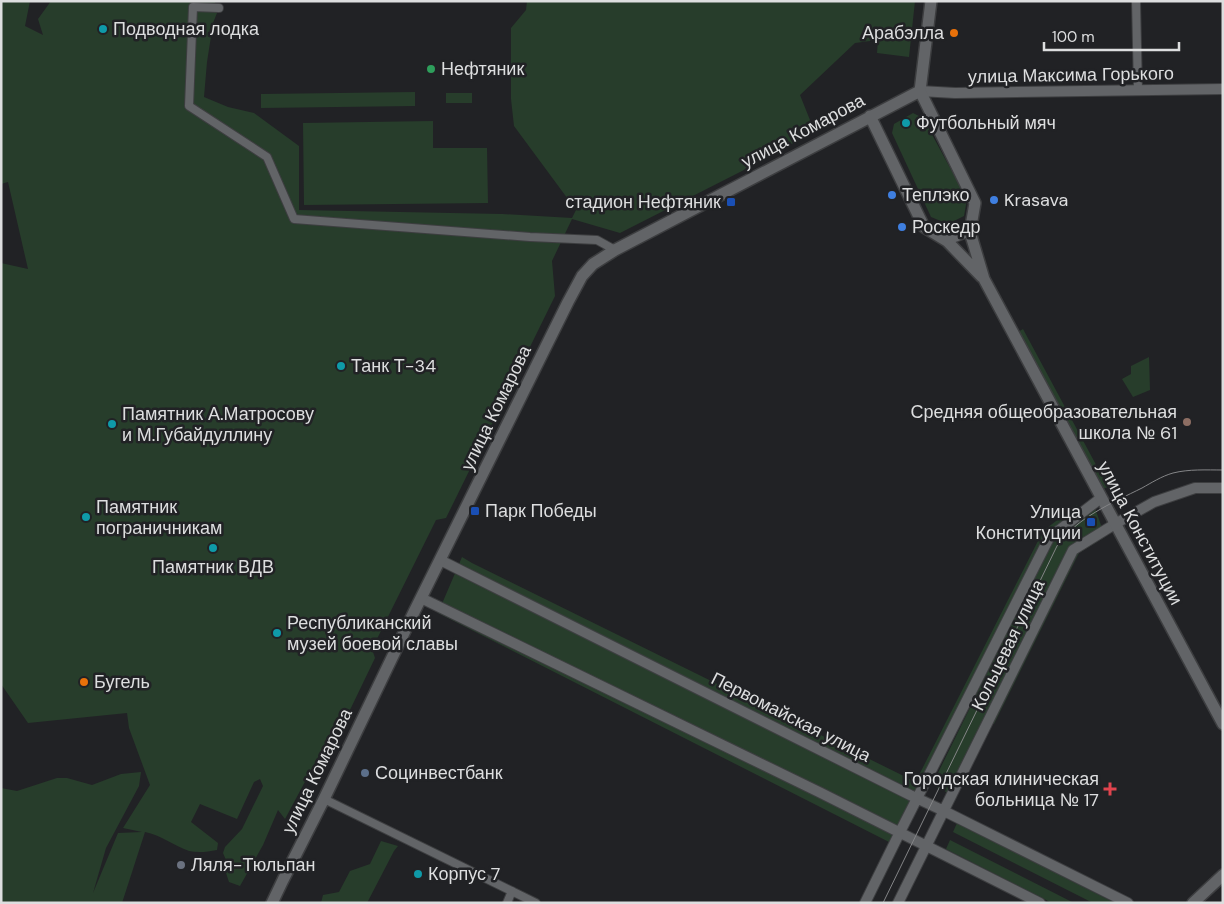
<svg xmlns="http://www.w3.org/2000/svg" width="1224" height="904" viewBox="0 0 1224 904" font-family="'DM Sans',sans-serif">
<style>
.green{fill:#273d2b}
.lines{fill:none;stroke-linecap:round;stroke-linejoin:round}
.minor-casing{stroke:#3d3e40;stroke-width:10}
.tertiary-casing{stroke:#3d3e40;stroke-width:12}
.secondary-casing{stroke:#3d3e40;stroke-width:14}
.minor{stroke:#626467;stroke-width:8}
.tertiary{stroke:#626467;stroke-width:10}
.secondary{stroke:#626467;stroke-width:11}
.tram{stroke:#848587;stroke-width:1}
.culture-dot{fill:#0f9aa8;stroke:#212225;stroke-width:2}
.food-dot{fill:#e8710a;stroke:#212225;stroke-width:2}
.leisure-dot{fill:#2e9e5b;stroke:#212225;stroke-width:2}
.shop-dot{fill:#3f7fe0;stroke:#212225;stroke-width:2}
.transit-dot{fill:#1a4fb4;stroke:#212225;stroke-width:2}
.education-dot{fill:#8d6e63;stroke:#212225;stroke-width:2}
.service-dot{fill:#5c6f8a;stroke:#212225;stroke-width:2}
.health-dot{fill:#e0444e;stroke:#212225;stroke-width:2}
.worship-dot{fill:#6b7280;stroke:#212225;stroke-width:2}
.labels{text-anchor:middle;stroke-width:5;stroke-linejoin:round;paint-order:stroke}
.poi-label{font-size:18px;fill:#dddedf;stroke:#212225;text-anchor:start}
.street-label{font-size:18px;fill:#dddedf;stroke:#212225}
</style>
<rect width="100%" height="100%" fill="#212225"/>
<!-- green -->
<path class="green" d="M 1,1 L 30,1 L 25,26 L 43,35 L 38,19 L 51,1 L 214,1 L 219,8 L 211,28 L 212,30 L 207,62 L 204,97 L 228,107 L 254,113 L 299,146 L 299,210 L 502,214 L 572,218 L 576,210 L 514,126 L 511,99 L 511,28 L 526,10 L 527,1 L 915,1 L 909,57 L 877,53 L 878,40 L 855,43 L 800,95 L 810,120 L 799,140 L 742,171 L 620,233 L 572,219 L 552,261 L 555,296 L 446,518 L 436,520 L 372,649 L 375,658 L 336,739 L 322,750 L 285,819 L 278,810 L 263,845 L 240,886 L 229,882 L 223,864 L 226,860 L 223,853 L 225,847 L 242,829 L 263,786 L 260,779 L 254,782 L 237,819 L 200,804 L 191,822 L 218,843 L 217,850 C 207,852 198,853 189,851 C 174,846 161,835 145,832 L 122,903 L 1,903 L 1,788 L 17,791 L 57,778 L 67,778 L 92,785 L 121,774 L 141,772 L 139,786 L 106,848 L 93,893 L 118,833 L 142,832 L 123,828 L 150,785 L 129,728 L 127,713 L 28,723 L 1,684 L 1,263 L 28,269 L 8,182 L 1,184 Z
M 415,92 L 415,106 L 261,108 L 261,94 Z
M 446,93 L 472,93 L 472,103 L 446,103 Z
M 913,113 L 923,118 L 967,199 L 964,216 L 948,224 L 931,217 L 892,133 L 894,124 Z
M 433,121 L 433,148 L 487,148 L 488,203 L 304,205 L 303,123 Z
M 1023,329 L 1108,487 L 1102,489 L 1018,332 Z
M 1149,357 L 1150,390 L 1133,397 L 1122,379 L 1131,374 L 1131,366 Z
M 1077,505 L 1079,509 L 1049,534 L 923,778 L 918,777 L 1043,531 Z
M 1095,508 L 1102,528 L 1071,547 L 948,793 L 932,785 L 1054,537 Z
M 1103,534 L 1105,537 L 1079,553 L 994,724 L 991,722 L 1077,551 Z
M 462,557 L 472,563 L 920,784 L 891,843 L 438,613 Z
M 957,823 L 1115,903 L 1093,903 L 953,832 Z
M 950,840 L 1074,903 L 1052,903 L 946,849 Z
M 381,841 L 398,846 L 394,851 L 367,903 L 321,903 L 323,895 L 339,892 L 350,871 L 370,864 Z"/>
<g class="lines">
<!-- minor casing -->
<g class="minor-casing">
<path id="minor" d="M 1136,1 L 1138,90
M 219,8 L 193,7 L 189,106 L 267,157 L 294,219 L 530,237 L 597,240 L 615,250
M 947,241 L 970,232
M 324,799 L 536,903
M 507,903 L 512,891"/>
</g>
<!-- tertiary casing -->
<g class="tertiary-casing">
<path id="tertiary" d="M 920,91 L 955,93 L 1223,89
M 440,560 L 910,795 L 944,811 L 1128,903
M 421,598 L 821,793 L 1040,903
M 865,903 L 900,832 L 1049,538 L 1101,498
M 898,903 L 1073,550 L 1115,524 L 1154,502 L 1195,488 L 1223,488"/>
</g>
<!-- secondary casing -->
<g class="secondary-casing">
<path id="secondary" d="M 920,91 L 975,203 L 970,232 L 984,279 L 1223,724
M 920,91 L 931,1
M 870,116 L 924,227 L 947,241 L 982,277
M 272,903 L 283,880 L 324,799 L 415,610 L 568,302 L 582,276 L 593,264 L 615,250 L 920,91
M 1193,903 L 1223,875"/>
</g>
<!-- minor -->
<use href="#minor" class="minor"/>
<!-- tertiary -->
<use href="#tertiary" class="tertiary"/>
<!-- secondary -->
<use href="#secondary" class="secondary"/>
<!-- tram -->
<path class="tram" d="M 883,903 L 1057,546 C 1076,518 1112,503 1142,488 C 1151,483 1162,476 1173,473 C 1189,469 1206,470 1223,470"/>
</g>
<!-- markers -->
<g class="culture-dot">
<circle cx="103" cy="29" r="5"/>
<circle cx="906" cy="123" r="5"/>
<circle cx="341" cy="366" r="5"/>
<circle cx="112" cy="424" r="5"/>
<circle cx="86" cy="517" r="5"/>
<circle cx="213" cy="548" r="5"/>
<circle cx="277" cy="633" r="5"/>
<circle cx="418" cy="874" r="5"/>
</g>
<g class="food-dot">
<circle cx="954" cy="33" r="5"/>
<circle cx="84" cy="682" r="5"/>
</g>
<circle class="leisure-dot" cx="431" cy="69" r="5"/>
<g class="shop-dot">
<circle cx="892" cy="195" r="5"/>
<circle cx="994" cy="200" r="5"/>
<circle cx="902" cy="227" r="5"/>
</g>
<g class="transit-dot">
<rect x="726" y="197" width="10" height="10" rx="2.5"/>
<rect x="470" y="506" width="10" height="10" rx="2.5"/>
<rect x="1086" y="517" width="10" height="10" rx="2.5"/>
</g>
<circle class="education-dot" cx="1187" cy="422" r="5"/>
<circle class="service-dot" cx="365" cy="773" r="5"/>
<path class="health-dot" d="M1107.5 781.5h5v5h5v5h-5v5h-5v-5h-5v-5h5z"/>
<circle class="worship-dot" cx="181" cy="865" r="5"/>
<g class="labels">
<!-- poi labels -->
<g class="poi-label">
<text x="113" y="35">Подводная лодка</text>
<text x="944" y="39" text-anchor="end">Арабэлла</text>
<text x="441" y="75">Нефтяник</text>
<text x="916" y="129">Футбольный мяч</text>
<text x="902" y="201">Теплэко</text>
<text x="1004" y="206">Krasava</text>
<text x="721" y="208" text-anchor="end">стадион Нефтяник</text>
<text x="912" y="233">Роскедр</text>
<text x="351" y="372">Танк Т-34</text>
<text x="1177" y="418" text-anchor="end">Средняя общеобразовательная<tspan x="1177" dy="21">школа № 61</tspan></text>
<text x="122" y="420">Памятник А.Матросову<tspan x="122" dy="21">и М.Губайдуллину</tspan></text>
<text x="96" y="513">Памятник<tspan x="96" dy="21">пограничникам</tspan></text>
<text x="485" y="517">Парк Победы</text>
<text x="1081" y="518" text-anchor="end">Улица<tspan x="1081" dy="21">Конституции</tspan></text>
<text x="213" y="573" text-anchor="middle">Памятник ВДВ</text>
<text x="287" y="629">Республиканский<tspan x="287" dy="21">музей боевой славы</tspan></text>
<text x="94" y="688">Бугель</text>
<text x="375" y="779">Социнвестбанк</text>
<text x="1099" y="785" text-anchor="end">Городская клиническая<tspan x="1099" dy="21">больница № 17</tspan></text>
<text x="191" y="871">Ляля-Тюльпан</text>
<text x="428" y="880">Корпус 7</text>
</g>
<!-- street labels -->
<g class="street-label">
<text transform="translate(1071 75) rotate(-1)" y="6">улица Максима Горького</text>
<text transform="translate(803 131) rotate(-28)" y="6">улица Комарова</text>
<text transform="translate(496 408) rotate(-64)" y="6">улица Комарова</text>
<text transform="translate(1140 533) rotate(62)" y="6">улица Конституции</text>
<text transform="translate(1008 645) rotate(-64)" y="6">Кольцевая улица</text>
<text transform="translate(791 717) rotate(27)" y="6">Первомайская улица</text>
<text transform="translate(317 771) rotate(-64)" y="6">улица Комарова</text>
</g>
</g>
<!-- border -->
<rect width="1224" height="904" fill="none" stroke="#dddedf" stroke-width="5"/>
<!-- scale -->
<path d="M1044 42v8h135v-8" fill="none" stroke="#dddedf" stroke-width="2.5"/>
<text x="1052" y="42" font-size="15" fill="#dddedf" stroke="#212225" stroke-width="4" paint-order="stroke">100 m</text>
</svg>
